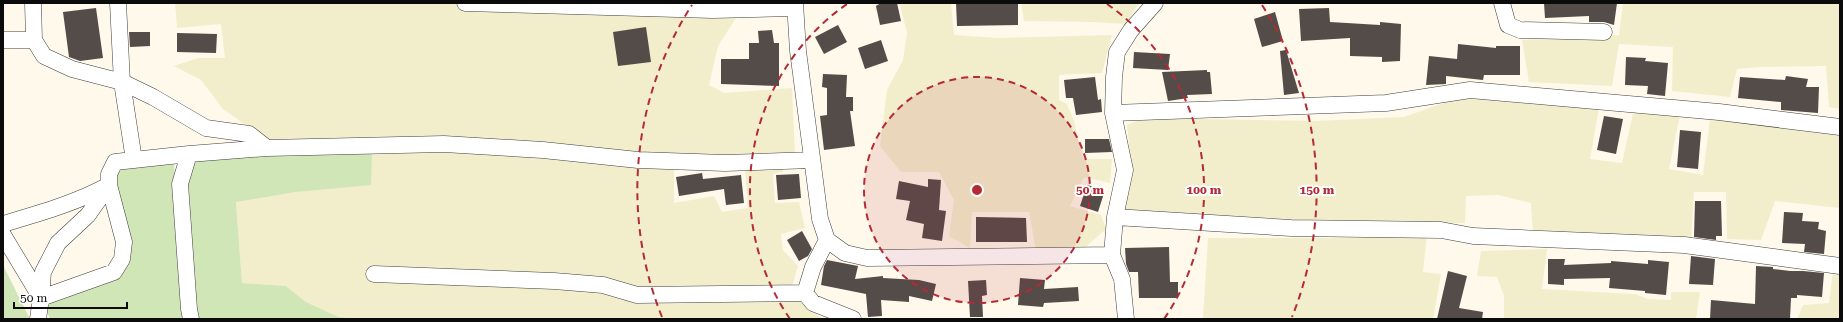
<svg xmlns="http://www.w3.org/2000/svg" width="1843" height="322" viewBox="0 0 1843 322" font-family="'Roboto Serif',serif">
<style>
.farmland{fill:#f2eecc}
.green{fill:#d1e6b6}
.building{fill:#534c48}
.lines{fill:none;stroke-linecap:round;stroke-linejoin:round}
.minor-casing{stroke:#3e3e3e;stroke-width:17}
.minor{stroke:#fff;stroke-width:16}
.ring{fill:none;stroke:#b42a36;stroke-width:2;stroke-dasharray:7 5}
.centre{fill:#b42a36;stroke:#fff;stroke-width:2}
.ring-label{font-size:12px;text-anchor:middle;font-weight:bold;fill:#b42a36;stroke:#fff;stroke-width:4;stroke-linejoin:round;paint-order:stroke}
</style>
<rect width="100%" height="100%" fill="#fef9ea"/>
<!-- farmland -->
<path class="farmland" d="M 175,3 L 727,3 L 736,18 L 718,46 L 709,85 L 724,93 L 792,88 L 795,156 L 684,156 L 551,144 L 302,144 L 265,139 L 223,109 L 201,80 L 174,66 L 198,58 L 225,58 L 221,24 L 177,28 Z
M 876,3 L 951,3 L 954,35 L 998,38 L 1112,35 L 1102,73 L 1059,75 L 1059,100 L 1067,104 L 1074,121 L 1083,159 L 1112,159 L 1110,183 L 1084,177 L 1070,206 L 1101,215 L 1106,229 L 1081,251 L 1036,250 L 1029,212 L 972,212 L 970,248 L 949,236 L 954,200 L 939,172 L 901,172 L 880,146 L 887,90 L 903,60 L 907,33 L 900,5 L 875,11 Z
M 1021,3 L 1139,3 L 1126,24 L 1093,22 L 1024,21 Z
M 1623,3 L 1840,3 L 1840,109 L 1829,107 L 1826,66 L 1760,67 L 1737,69 L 1730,97 L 1672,91 L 1673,47 L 1619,44 L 1612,86 L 1529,82 L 1522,40 L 1619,35 Z
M 1467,95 L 1599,108 L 1590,159 L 1622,163 L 1634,109 L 1680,115 L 1669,169 L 1703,175 L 1710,119 L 1840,132 L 1840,208 L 1775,201 L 1761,240 L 1727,239 L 1726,192 L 1694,192 L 1691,239 L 1533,234 L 1531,203 L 1498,195 L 1466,196 L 1465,223 L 1214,221 L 1122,211 L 1131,164 L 1127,125 L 1144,118 L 1315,121 L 1404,117 Z
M 440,150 L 674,166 L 674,203 L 714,196 L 722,212 L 748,208 L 745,170 L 783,166 L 783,172 L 773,174 L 775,203 L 799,202 L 805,228 L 781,234 L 783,250 L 798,266 L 791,290 L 808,309 L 823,319 L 359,319 L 339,317 L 306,302 L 286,286 L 242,283 L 236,201 L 296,192 L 372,152 Z
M 1427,235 L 1423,272 L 1441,274 L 1433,319 L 1203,319 L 1208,238 L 1352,238 Z
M 1547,249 L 1542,289 L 1635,294 L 1648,299 L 1671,300 L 1671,292 L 1700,292 L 1696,319 L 1504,319 L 1504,296 L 1497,277 L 1477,276 L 1481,251 Z
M 1833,270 L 1840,272 L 1840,319 L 1797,319 L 1803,305 L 1829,303 Z"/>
<!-- green -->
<path class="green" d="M 372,152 L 371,185 L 296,192 L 236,202 L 242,283 L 286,286 L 306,302 L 339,317 L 359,319 L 197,319 L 185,180 L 191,159 Z
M 174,164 L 186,319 L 50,319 L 44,305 L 118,277 L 114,169 Z
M 3,265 L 30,319 L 3,319 Z"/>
<!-- building -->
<path class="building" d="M 881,3 L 897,3 L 901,21 L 880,25 L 876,6 Z
M 956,3 L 1018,3 L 1018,25 L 957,26 Z
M 1544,3 L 1617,3 L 1614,25 L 1604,22 L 1589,22 L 1589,16 L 1545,18 Z
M 96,8 L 103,58 L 80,61 L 69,57 L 63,12 Z
M 1329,8 L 1330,22 L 1380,25 L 1380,22 L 1401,24 L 1400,61 L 1382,62 L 1382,57 L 1350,56 L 1350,38 L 1301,41 L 1299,9 Z
M 1275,12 L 1283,41 L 1262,47 L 1254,19 Z
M 838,25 L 847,42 L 824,54 L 815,37 Z
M 646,27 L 651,62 L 618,66 L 613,32 Z
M 772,30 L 774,43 L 779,43 L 779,86 L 721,84 L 721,59 L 749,59 L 749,43 L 759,43 L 758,31 Z
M 129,32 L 150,32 L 150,46 L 130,47 Z
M 177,33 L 217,34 L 216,53 L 177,52 Z
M 881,40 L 888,61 L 865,69 L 858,48 Z
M 1458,44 L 1496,48 L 1496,46 L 1520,46 L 1520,75 L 1484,75 L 1483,80 L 1446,76 L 1446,84 L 1426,85 L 1429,56 L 1457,59 Z
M 1286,50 L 1299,93 L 1284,95 L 1280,51 Z
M 1134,52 L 1170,54 L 1168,70 L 1133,68 Z
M 1626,57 L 1646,58 L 1645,61 L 1668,63 L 1665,96 L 1647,94 L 1648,86 L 1625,85 Z
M 1207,70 L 1207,72 L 1210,72 L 1212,94 L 1187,95 L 1188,98 L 1168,101 L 1162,72 Z
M 823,74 L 847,75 L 846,97 L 853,97 L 853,111 L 850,111 L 855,146 L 824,150 L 820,116 L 827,115 L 827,88 L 822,87 Z
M 1786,76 L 1808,79 L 1806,87 L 1819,87 L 1818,113 L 1781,110 L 1781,102 L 1738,98 L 1740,77 L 1785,80 Z
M 1095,77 L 1098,100 L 1101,99 L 1102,112 L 1076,115 L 1073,98 L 1066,98 L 1064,80 Z
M 1604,116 L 1623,119 L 1616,154 L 1597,150 Z
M 1680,130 L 1701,132 L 1698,169 L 1677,167 Z
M 1085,139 L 1109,139 L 1112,152 L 1085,153 Z
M 702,173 L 703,179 L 741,175 L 744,203 L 726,205 L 724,189 L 679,196 L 676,177 Z
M 799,174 L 801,198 L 778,200 L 776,175 Z
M 928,179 L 941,180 L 939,210 L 946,211 L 942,241 L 922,238 L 924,224 L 906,220 L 910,201 L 896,199 L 899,181 L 928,187 Z
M 1087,185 L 1105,190 L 1098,212 L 1080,206 Z
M 1695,201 L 1721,201 L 1722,236 L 1716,236 L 1716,240 L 1694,237 Z
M 1784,212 L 1803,213 L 1802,221 L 1819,222 L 1818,229 L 1826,231 L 1824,254 L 1804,252 L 1805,244 L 1782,243 Z
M 976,217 L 1026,218 L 1027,242 L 976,242 Z
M 802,231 L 812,249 L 808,256 L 799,261 L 787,240 Z
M 1169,247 L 1170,282 L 1178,282 L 1178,298 L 1139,298 L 1138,272 L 1129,272 L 1126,264 L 1125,248 Z
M 1691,256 L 1715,259 L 1713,285 L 1689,284 Z
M 1548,259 L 1565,259 L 1564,265 L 1611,263 L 1611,261 L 1648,264 L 1648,260 L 1669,262 L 1666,295 L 1645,293 L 1645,291 L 1609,288 L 1610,278 L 1564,279 L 1564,285 L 1548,284 Z
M 827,260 L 858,266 L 855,279 L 883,276 L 883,278 L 919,280 L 936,284 L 932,301 L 909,296 L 909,302 L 881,300 L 882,316 L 868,317 L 866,294 L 821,285 L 824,266 Z
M 1756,266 L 1773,267 L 1773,269 L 1790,271 L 1803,271 L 1824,273 L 1822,297 L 1797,295 L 1797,298 L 1791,298 L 1790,319 L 1710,319 L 1711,300 L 1755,304 Z
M 1448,271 L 1467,276 L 1459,308 L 1483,312 L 1482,319 L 1437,319 Z
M 1020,278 L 1045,280 L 1044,289 L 1078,287 L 1079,301 L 1044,303 L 1043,307 L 1018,305 Z
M 986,280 L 987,295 L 982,296 L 983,317 L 970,317 L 968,281 Z"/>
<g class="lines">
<!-- minor casing -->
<g class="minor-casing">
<path id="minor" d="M 33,3 L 34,40
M 118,3 L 122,82 L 134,160
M 465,3 L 713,10 L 794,8
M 795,3 L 798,51 L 820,219 L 827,240 L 845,253 L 867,258 L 1112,255 L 1122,279 L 1126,319
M 1502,3 L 1508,25 L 1520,30 L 1604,32
M 3,40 L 34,40 L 44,56 L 72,69 L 122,82 L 153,97 L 206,128 L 249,134 L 267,148 L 444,144 L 543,150 L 638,160 L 725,163 L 812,160
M 1113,113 L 1386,103 L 1470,90 L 1719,112 L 1840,127
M 189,154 L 180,184 L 189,309 L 191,319
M 1115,217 L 1291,228 L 1441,230 L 1473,236 L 1684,245 L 1840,266
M 3,224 C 40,213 76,203 109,185 L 88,215 L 58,243 L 43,272 L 41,298 L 114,272 L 122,259 L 124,242 L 109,185 L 109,174 L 115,162 L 189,154 L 267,148
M 3,235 L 41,298 L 38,319
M 827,240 L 813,267 L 805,293 L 813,303 L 853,319
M 1112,255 L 1115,217 L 1125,170 L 1113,113 L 1114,77 L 1117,52 L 1131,30 L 1155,3
M 374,274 L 554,281 L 603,285 L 637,295 L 805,293"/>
</g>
<!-- minor -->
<use href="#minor" class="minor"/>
</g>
<!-- distance rings -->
<circle cx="977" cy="190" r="113" fill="#b42a36" fill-opacity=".12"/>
<g class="ring">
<circle cx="977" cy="190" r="113"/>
<path d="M790 319A227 227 0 0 1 847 4M1107 4A227 227 0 0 1 1164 319"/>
<path d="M662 317A340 340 0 0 1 692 5M1262 5A340 340 0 0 1 1292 317"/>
</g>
<circle cx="977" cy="190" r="6" class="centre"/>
<g class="ring-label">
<text x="1090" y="194">50 m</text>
<text x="1204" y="194">100 m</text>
<text x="1317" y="194">150 m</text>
</g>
<!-- border -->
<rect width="1843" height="322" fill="none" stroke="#0b0b0b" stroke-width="8"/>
<!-- scale -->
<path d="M14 302v6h113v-6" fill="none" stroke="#0b0b0b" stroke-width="2"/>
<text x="20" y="302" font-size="12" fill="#0b0b0b" stroke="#ffffff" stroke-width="3" paint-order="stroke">50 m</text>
</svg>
